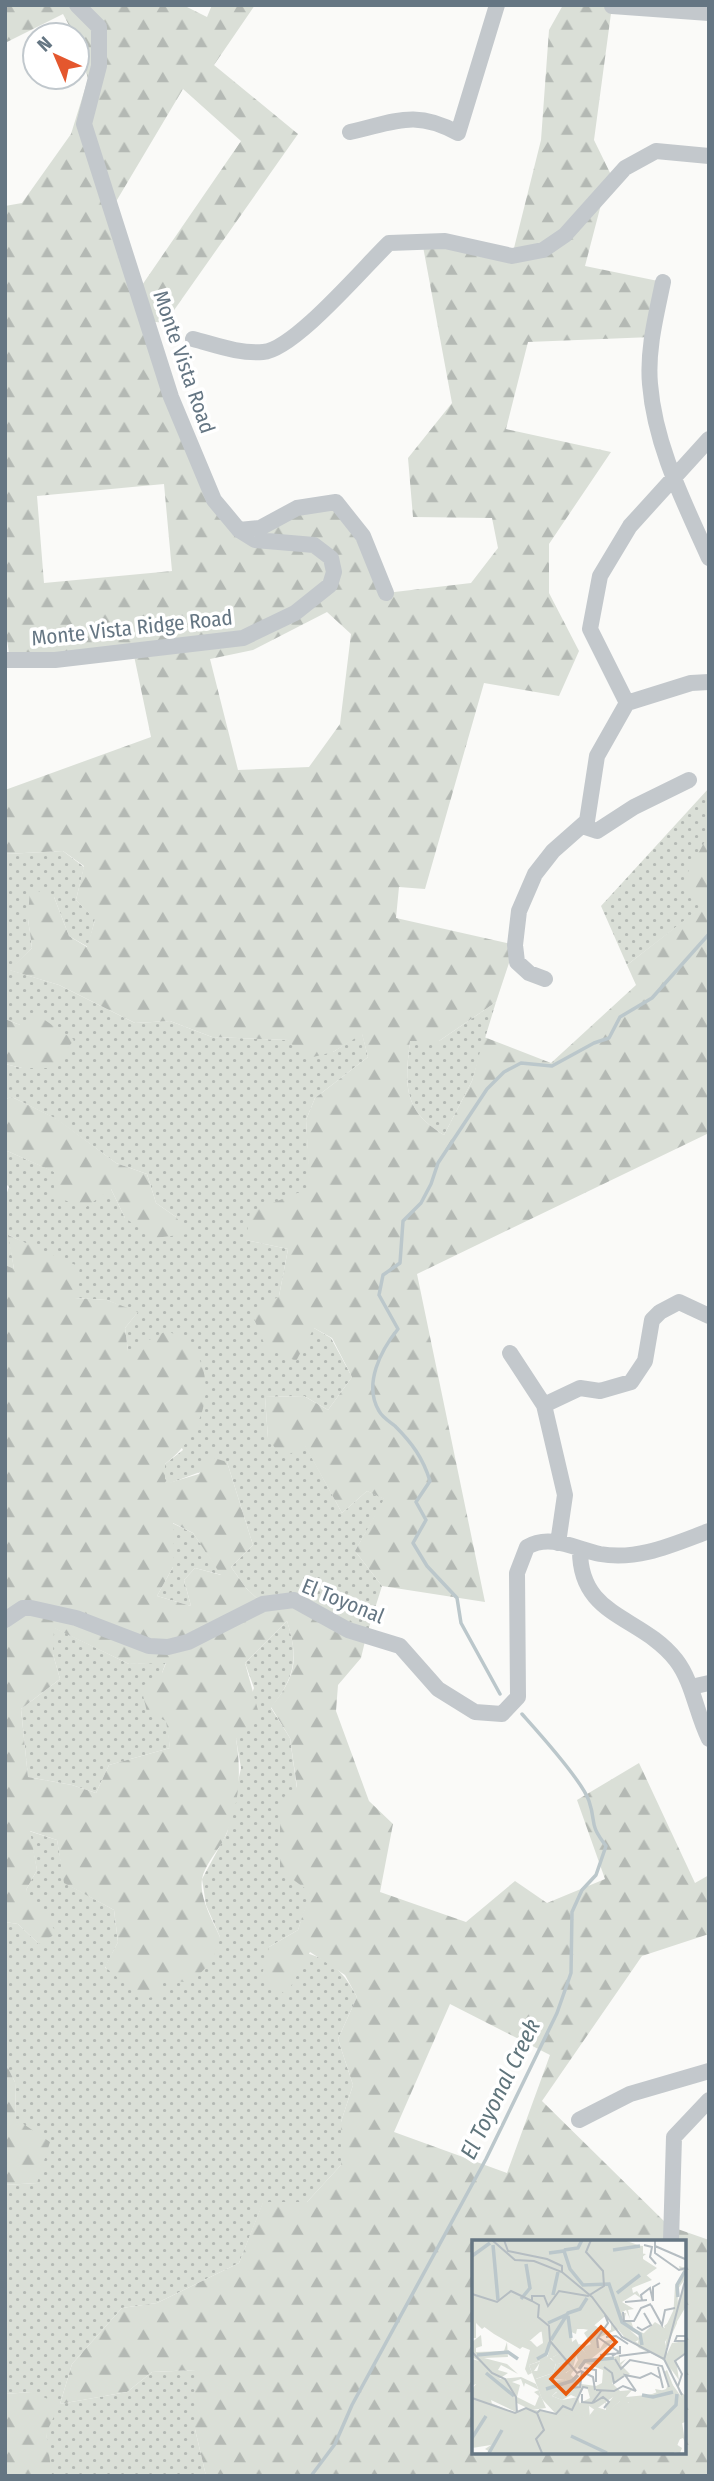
<svg xmlns="http://www.w3.org/2000/svg" width="714" height="2481" viewBox="0 0 714 2481" font-family="'Fira Sans Condensed',sans-serif">
<style>
.grass{fill:url(#grass-dots)}
.forest{fill:url(#forest-firs);fill-rule:evenodd}
.lines{fill:none;stroke-linecap:round;stroke-linejoin:round}
.stream{stroke:#bbc7cb;stroke-width:3.5}
.minor{stroke:#c3c8cc;stroke-width:16}
.labels{text-anchor:middle;stroke-width:7;stroke-linejoin:round;paint-order:stroke}
.street-label{font-size:21px;fill:#657683;stroke:#fff}
.water-label{font-size:23px;font-style:italic;fill:#60757c;stroke:#fff}
.inset-river{fill:none;stroke:#bbc7cb;stroke-width:3.5}
.inset-road{fill:none;stroke:#b5bdc2;stroke-width:2}
.view{fill:#e8590c;fill-opacity:0.15;stroke:#e8590c;stroke-width:3.5}
.inset-edge{fill:none;stroke:#657683;stroke-width:3.5}
</style>
<defs>
<pattern id="grass-dots" width="8" height="8" patternUnits="userSpaceOnUse" patternTransform="scale(1.75)"><rect width="8" height="8" fill="#dadfd7"/><path d="M2 2h.1M6 6h.1" fill="none" stroke="#b4b9b4" stroke-width="1.8" stroke-linecap="round"/></pattern>
<pattern id="forest-firs" width="22" height="20" patternUnits="userSpaceOnUse" patternTransform="scale(1.75)"><rect width="22" height="20" fill="#dadfd7"/><path d="M5 1l3.5 6h-7zM16 11l3.5 6h-7z" fill="#b4b9b4"/></pattern>
</defs>
<rect width="100%" height="100%" fill="#fafaf8"/>
<!-- grass -->
<path class="grass" d="M 709,788 L 706,904 L 627,965 L 601,906 Z
M 63,851 L 84,867 L 76,900 L 95,919 L 88,947 L 69,936 L 54,897 L 28,919 L 32,948 L 10,970 L 59,985 L 135,1023 L 170,1021 L 212,1037 L 288,1040 L 333,1052 L 362,1033 L 368,1057 L 315,1098 L 306,1120 L 311,1194 L 246,1240 L 288,1249 L 279,1296 L 314,1328 L 331,1338 L 352,1377 L 328,1410 L 304,1396 L 265,1397 L 268,1438 L 305,1445 L 342,1513 L 367,1491 L 385,1499 L 355,1551 L 382,1586 L 366,1637 L 276,1601 L 263,1604 L 246,1588 L 231,1567 L 253,1545 L 227,1462 L 165,1485 L 165,1464 L 183,1450 L 128,1351 L 125,1328 L 137,1313 L 107,1300 L 75,1298 L 39,1251 L 9,1235 L 14,1270 L 5,1265 L 5,1198 L 9,1187 L 5,1183 L 5,1150 L 55,1172 L 111,1189 L 125,1218 L 176,1217 L 156,1203 L 147,1174 L 116,1163 L 56,1119 L 12,1097 L 5,1099 L 5,1064 L 22,1068 L 20,1025 L 5,1019 L 5,854 Z
M 496,1002 L 472,1081 L 444,1135 C 402,1110 405,1084 410,1041 L 439,1041 Z
M 172,1523 L 193,1533 L 222,1575 L 195,1568 L 184,1580 L 191,1606 L 157,1596 L 173,1567 Z
M 287,1621 C 299,1658 295,1677 271,1708 L 290,1738 L 311,1892 L 298,1930 L 269,1947 C 312,1952 336,1956 357,1997 L 338,2039 L 353,2085 L 341,2122 L 341,2165 L 307,2202 L 263,2203 L 239,2263 L 157,2303 L 122,2308 L 72,2364 L 60,2404 L 127,2392 L 152,2372 L 196,2370 L 195,2429 L 206,2476 L 49,2476 L 46,2433 L 31,2392 L 5,2394 L 5,2185 L 37,2183 L 16,2119 L 15,2082 L 5,2062 L 5,1922 L 18,1924 L 39,1944 L 26,1890 L 37,1870 L 29,1831 L 57,1840 L 65,1883 L 114,1910 L 118,1942 L 105,1968 L 163,1979 L 220,1937 L 206,1905 L 202,1879 L 227,1833 L 241,1768 L 236,1739 L 254,1688 L 245,1663 Z
M 53,1627 L 129,1664 L 166,1662 L 162,1673 L 170,1748 L 109,1765 L 96,1793 L 72,1785 L 28,1777 L 21,1709 L 60,1679 L 53,1654 Z"/>
<!-- forest -->
<path class="forest" d="M 5,5 L 183,5 L 207,17 L 212,5 L 255,5 L 214,65 L 298,134 L 165,323 L 147,321 L 214,500 L 238,530 L 336,502 L 386,593 L 471,583 L 498,548 L 492,518 L 413,517 L 408,458 L 452,403 L 422,241 L 512,256 L 541,140 L 549,30 L 563,5 L 635,5 L 612,6 L 594,140 L 614,181 L 604,193 L 585,266 L 663,282 L 652,337 L 528,342 L 506,429 L 611,452 L 549,544 L 549,593 L 579,651 L 559,696 L 484,683 L 425,889 L 399,887 L 396,918 L 515,945 L 496,1002 L 439,1041 L 410,1041 C 405,1084 402,1110 444,1135 L 472,1081 L 484,1037 L 551,1063 L 636,985 L 627,965 L 705,904 L 682,883 L 705,841 L 709,841 L 709,1133 L 417,1274 L 485,1602 L 382,1586 L 355,1551 L 384,1499 L 367,1491 L 342,1513 L 305,1446 L 282,1458 L 268,1438 L 265,1397 L 304,1396 L 328,1410 L 352,1377 L 332,1338 L 314,1328 L 296,1361 L 266,1348 L 252,1314 L 279,1296 L 288,1249 L 246,1240 L 250,1212 L 297,1193 L 310,1193 L 306,1120 L 315,1098 L 368,1057 L 362,1034 L 333,1052 L 305,1059 L 288,1040 L 212,1037 L 170,1021 L 135,1023 L 59,985 L 9,970 L 32,948 L 28,919 L 30,888 L 54,897 L 69,936 L 87,947 L 95,920 L 76,900 L 84,866 L 63,851 L 5,854 L 5,790 L 151,737 L 133,651 L 10,660 L 5,626 L 5,206 L 22,203 L 71,134 L 88,79 L 77,35 L 74,35 L 63,14 L 5,43 ZM 183,89 L 241,141 L 138,291 L 111,210 ZM 164,484 L 172,571 L 44,583 L 37,496 ZM 327,612 L 351,634 L 340,724 L 309,767 L 238,770 L 210,659 L 253,650 Z
M 36,1014 L 74,1040 L 52,1068 L 22,1068 L 5,1064 L 5,1019 L 20,1025 Z
M 12,1097 L 57,1119 L 116,1163 L 147,1174 L 156,1203 L 176,1217 L 188,1234 L 154,1238 L 125,1218 L 111,1189 L 86,1207 L 54,1197 L 54,1172 L 5,1150 L 5,1099 Z
M 8,1235 L 80,1267 L 75,1298 L 107,1300 L 138,1312 L 125,1328 L 128,1351 L 168,1330 C 177,1337 192,1344 197,1354 C 218,1393 198,1439 165,1464 L 165,1484 L 199,1474 L 208,1456 L 227,1462 L 253,1545 L 231,1567 L 246,1588 L 263,1604 L 313,1591 L 338,1607 L 366,1637 L 361,1658 L 338,1685 L 336,1711 L 369,1801 L 393,1824 L 380,1892 L 466,1922 L 515,1881 L 547,1903 L 605,1879 L 577,1800 L 639,1763 L 695,1883 L 709,1875 L 709,1934 L 642,1956 L 542,2101 L 669,2226 L 709,2240 L 709,2476 L 206,2476 L 195,2429 L 195,2370 L 152,2372 L 127,2392 L 60,2404 L 46,2433 L 52,2475 L 5,2476 L 5,2394 L 31,2392 L 60,2404 L 72,2364 L 122,2308 L 157,2303 L 239,2263 L 263,2202 L 307,2202 L 341,2165 L 341,2122 L 353,2085 L 338,2039 L 357,1997 L 345,1975 L 310,1952 L 286,1995 L 262,1975 L 269,1947 L 298,1930 L 310,1892 L 280,1870 L 280,1800 L 297,1787 L 290,1738 L 271,1707 C 296,1676 299,1660 287,1621 L 245,1663 L 259,1714 L 236,1739 C 242,1774 239,1809 223,1841 C 217,1851 204,1867 202,1879 C 199,1898 213,1921 220,1937 L 212,1961 L 191,1983 L 163,1979 L 162,1995 L 143,1999 L 105,1967 L 118,1942 L 114,1910 L 64,1883 L 57,1840 L 30,1831 L 37,1870 L 26,1890 L 57,1933 L 39,1944 L 18,1924 L 5,1922 L 5,1265 L 14,1269 ZM 173,1523 L 193,1533 L 221,1575 L 195,1568 L 184,1580 L 191,1606 L 157,1596 L 173,1567 ZM 54,1628 L 129,1664 L 166,1663 L 162,1673 L 141,1687 L 147,1712 L 166,1721 L 170,1748 L 109,1765 L 96,1793 L 72,1785 L 28,1777 L 21,1709 L 60,1679 L 53,1654 ZM 450,2004 L 550,2055 L 507,2173 L 394,2132 ZM 474,2241 L 684,2241 L 684,2451 L 474,2451 Z
M 5,2062 L 15,2082 L 16,2119 L 50,2142 L 37,2183 L 5,2185 Z"/>
<g class="lines">
<!-- stream -->
<path class="stream" d="M 500,1694 L 461,1623 L 457,1598 L 427,1566 L 413,1543 L 426,1520 L 416,1502 L 430,1481 C 423,1458 412,1443 395,1426 C 390,1422 382,1417 379,1411 C 363,1384 381,1350 398,1329 L 379,1295 L 383,1275 L 400,1263 L 403,1221 L 421,1203 L 431,1184 L 438,1163 L 487,1089 L 504,1072 L 521,1063 L 552,1066 L 594,1043 L 609,1038 L 620,1017 L 652,998 L 709,934
M 311,2476 L 335,2444 L 352,2405 L 486,2159 L 557,2013 L 571,1973 L 572,1912 L 582,1890 L 596,1875 L 606,1846 C 588,1822 597,1825 589,1801 C 582,1780 538,1732 522,1714"/>
<!-- minor -->
<path class="minor" d="M 77,5 L 99,27 L 99,66 L 84,124 L 171,397 L 214,500 L 239,530 L 260,528 L 297,508 L 336,502 L 363,536 L 386,593
M 612,6 L 709,13
M 350,132 C 395,122 415,109 458,133 L 497,5
M 663,282 C 656,316 647,350 650,384 C 655,446 684,502 709,558
M 193,339 C 216,345 239,354 263,352 C 294,350 364,267 389,243 L 445,241 L 512,256 L 543,250 L 565,235 L 625,168 L 656,151 L 709,156
M 5,660 L 55,660 L 243,638 L 295,613 L 330,585 L 334,572 L 331,558 L 314,545 L 255,540 L 239,530
M 627,703 L 590,629 L 600,576 L 630,526 L 709,439
M 582,826 L 597,831 L 634,807 L 689,780
M 545,979 L 529,973 L 517,962 L 515,945 L 519,911 L 535,874 L 553,851 L 587,821 L 597,756 L 627,703 L 691,683 L 709,682
M 510,1353 L 544,1405 L 565,1495 L 558,1543
M 544,1405 L 580,1388 L 600,1391 L 631,1382 L 645,1361 L 652,1320 L 660,1312 L 679,1302 L 709,1316
M 580,1549 C 579,1618 641,1615 676,1660 C 693,1682 696,1713 709,1739
M 5,1620 L 23,1608 L 31,1608 L 76,1618 L 149,1646 L 168,1647 L 188,1642 L 263,1604 L 294,1600 L 348,1630 L 400,1646 L 438,1689 L 475,1712 L 502,1714 L 518,1697 L 517,1573 L 527,1547 C 550,1533 576,1549 600,1554 C 638,1561 674,1544 709,1531
M 691,1687 L 709,1683
M 579,2120 L 630,2094 L 709,2071
M 671,2241 L 674,2137 L 709,2100"/>
</g>
<g class="labels">
<!-- street labels -->
<g class="street-label">
<text transform="translate(184 362) rotate(71)" y="7">Monte Vista Road</text>
<text transform="translate(132 628) rotate(-6)" y="7">Monte Vista Ridge Road</text>
<text transform="translate(343 1601) rotate(22)" y="7">El Toyonal</text>
</g>
<!-- water labels -->
<g class="water-label">
<text transform="translate(500 2089) rotate(-64)" y="8">El Toyonal Creek</text>
</g>
</g>
<!-- overview -->
<g transform="translate(472 2240)">
<rect width="214" height="214" fill="#fafaf8"/>
<path d="M 212,48 L 213,68 L 193,102 L 195,114 L 200,103 L 213,101 L 213,113 L 204,120 L 207,140 L 194,122 L 167,105 L 169,96 L 183,82 L 193,88 ZM 96,101 L 101,108 L 95,121 L 86,124 L 85,133 L 90,127 L 94,133 L 102,127 L 106,120 L 102,111 L 109,115 L 107,104 L 114,106 L 110,109 L 116,116 L 93,140 L 83,139 L 84,144 L 77,148 L 85,151 L 80,156 L 90,160 L 106,157 L 111,176 L 126,187 L 134,186 L 117,176 L 124,167 L 134,170 L 133,160 L 137,170 L 148,161 L 148,173 L 153,166 L 155,169 L 157,161 L 162,163 L 154,176 L 160,172 L 161,178 L 162,173 L 171,176 L 162,186 L 172,177 L 179,178 L 167,191 L 180,185 L 185,198 L 198,197 L 189,190 L 191,181 L 197,176 L 205,184 L 206,167 L 213,165 L 213,174 L 209,175 L 213,202 L 211,198 L 201,202 L 210,208 L 208,213 L 190,210 L 187,213 L 183,208 L 186,213 L 163,213 L 166,206 L 162,202 L 159,213 L 154,213 L 155,203 L 152,213 L 145,210 L 148,204 L 139,213 L 138,203 L 143,194 L 135,199 L 132,211 L 123,205 L 127,192 L 118,203 L 122,206 L 115,205 L 100,189 L 97,195 L 86,184 L 82,191 L 75,187 L 75,180 L 82,184 L 74,173 L 68,174 L 67,180 L 61,173 L 64,177 L 50,177 L 60,179 L 75,197 L 70,199 L 76,205 L 66,202 L 74,213 L 54,212 L 51,206 L 48,211 L 32,200 L 31,210 L 36,209 L 35,213 L 25,208 L 32,196 L 30,189 L 24,191 L 16,174 L 7,177 L 8,164 L 17,162 L 43,173 L 54,168 L 84,174 L 70,159 L 57,125 L 69,121 L 62,131 L 68,131 L 64,139 L 81,133 L 84,124 L 79,118 L 75,120 L 77,110 L 82,103 L 81,117 L 88,113 L 95,117 ZM 42,189 L 43,196 L 51,191 L 63,193 L 64,203 L 57,208 L 57,197 L 33,197 Z" fill="#dadfd7" fill-rule="evenodd"/>
<path d="M 16,0 L 35,0 L 37,8 L 46,5 L 80,16 L 88,11 L 58,0 L 95,0 L 95,5 L 96,0 L 108,0 L 102,29 L 120,41 L 126,37 L 123,33 L 129,32 L 136,41 L 147,31 L 145,25 L 150,28 L 157,19 L 166,19 L 152,18 L 157,8 L 143,8 L 144,4 L 152,0 L 166,5 L 158,6 L 163,9 L 160,12 L 174,14 L 163,23 L 169,25 L 165,30 L 152,37 L 155,40 L 166,34 L 173,25 L 172,33 L 180,40 L 160,48 L 161,53 L 165,51 L 170,59 L 163,54 L 150,62 L 162,69 L 156,70 L 158,79 L 154,70 L 149,73 L 154,73 L 152,81 L 159,81 L 161,87 L 158,87 L 173,94 L 171,106 L 189,107 L 191,117 L 196,92 L 192,86 L 201,79 L 203,46 L 211,37 L 212,31 L 208,30 L 207,26 L 213,28 L 213,39 L 206,49 L 205,83 L 194,108 L 201,136 L 192,119 L 167,108 L 160,100 L 166,103 L 167,95 L 151,87 L 126,98 L 128,109 L 133,101 L 144,99 L 119,119 L 131,121 L 148,115 L 148,123 L 154,119 L 149,125 L 158,134 L 140,143 L 148,151 L 160,150 L 154,157 L 185,154 L 183,149 L 200,152 L 192,132 L 195,130 L 202,148 L 210,159 L 206,150 L 214,156 L 213,167 L 206,167 L 205,184 L 197,176 L 191,180 L 190,190 L 198,197 L 185,198 L 181,193 L 174,197 L 181,192 L 180,185 L 166,191 L 179,179 L 172,177 L 162,186 L 170,176 L 161,178 L 160,172 L 154,176 L 162,163 L 156,162 L 155,170 L 152,167 L 151,176 L 146,175 L 148,161 L 137,171 L 134,166 L 141,157 L 123,170 L 117,166 L 118,178 L 134,186 L 126,187 L 110,176 L 106,164 L 118,158 L 115,147 L 111,147 L 106,158 L 99,155 L 90,160 L 80,156 L 85,152 L 76,148 L 85,141 L 73,141 L 93,140 L 100,129 L 93,133 L 90,127 L 84,133 L 86,124 L 96,120 L 89,113 L 81,117 L 77,111 L 75,116 L 84,123 L 81,133 L 63,139 L 68,121 L 57,125 L 60,133 L 56,135 L 53,129 L 58,110 L 48,106 L 46,98 L 59,101 L 65,107 L 71,103 L 69,86 L 56,88 L 64,64 L 68,66 L 70,61 L 60,56 L 61,69 L 54,71 L 57,64 L 45,65 L 42,56 L 33,56 L 28,70 L 25,67 L 22,71 L 31,80 L 29,85 L 21,88 L 19,82 L 10,89 L 4,83 L 4,98 L 0,98 L 0,53 L 14,57 L 17,44 L 10,47 L 16,38 L 8,35 L 14,23 L 7,23 L 9,29 L 0,35 L 0,10 L 7,10 ZM 60,25 L 69,29 L 68,34 L 76,33 L 74,27 L 84,32 L 67,43 L 75,46 L 74,55 L 59,52 ZM 144,69 L 147,79 L 142,86 L 139,80 L 139,90 L 134,92 L 122,85 L 132,77 L 128,76 L 138,78 L 136,73 ZM 105,89 L 117,89 L 112,93 L 119,104 L 110,108 L 115,116 L 105,128 L 113,123 L 131,130 L 130,143 L 124,146 L 109,144 L 99,135 L 105,113 L 108,117 L 110,111 L 104,99 L 100,102 L 99,92 L 104,94 ZM 9,95 L 10,106 L 4,108 L 4,112 L 32,111 L 35,102 L 36,117 L 12,118 L 35,124 L 46,134 L 29,125 L 26,130 L 36,133 L 27,139 L 49,137 L 64,144 L 74,168 L 59,170 L 45,163 L 44,172 L 19,160 L 27,189 L 20,213 L 13,209 L 19,205 L 0,208 L 0,149 L 4,144 L 0,146 L 0,119 L 7,121 L 0,117 L 0,102 ZM 49,139 L 52,147 L 53,143 L 67,150 L 62,152 L 67,156 L 63,166 L 45,157 L 48,145 L 40,142 Z" fill="#dadfd7" fill-rule="evenodd"/>
<path d="M 0,0 L 154,0 L 156,4 L 171,6 L 171,19 L 185,28 L 143,58 L 152,85 L 168,99 L 163,102 L 154,99 L 134,75 L 117,90 L 95,86 L 68,92 L 48,109 L 22,94 L 0,78 ZM 198,141 L 213,162 L 213,182 L 208,184 L 210,194 L 202,213 L 15,213 L 22,205 L 20,199 L 11,193 L 0,196 L 0,158 L 43,173 L 52,169 L 113,178 L 194,149 Z" fill="#dadfd7"/>
<path class="inset-river" d="M 21,5 L 26,60M 92,10 L 106,8 L 110,0M 141,10 L 168,6M 77,13 L 92,11 L 98,29 L 111,45 L 137,44 L 150,82 L 168,94 L 170,105M 0,16 L 18,3M 145,53 L 168,35M 81,55 L 86,32M 206,57 L 205,45 L 213,31M 49,59 L 58,48 L 54,24M 96,76 L 99,98M 76,83 L 96,74M 79,100 L 96,73 L 108,69 L 115,58M 5,115 L 36,112 L 46,119M 65,119 L 74,114 L 78,102M 107,129 L 113,121 L 142,118M 14,133 L 42,156M 74,149 L 100,141 L 106,135M 170,155 L 181,157 L 201,152M 180,189 L 204,165 L 205,154M 99,196 L 135,213M 0,198 L 14,176M 17,213 L 30,190"/>
<path class="inset-road" d="M 20,0 L 43,20 L 62,21 L 90,32 L 120,57 L 150,97 L 192,119 L 210,155M 32,0 L 36,11 L 75,19 L 90,26 L 90,32M 183,0 L 183,13 L 207,30 L 214,28M 172,5 L 180,7 L 178,17 L 184,24M 183,6 L 213,19M 0,54 L 25,62 L 39,51 L 60,61M 170,60 L 169,55 L 178,48 L 181,61M 60,61 L 60,56 L 72,56 L 76,66 L 87,51 L 116,56 L 132,46 L 131,31 L 114,12 L 119,0M 60,61 L 67,65 L 66,77 L 77,86 L 78,101 L 105,133 L 109,131 L 121,137 L 123,150M 181,61 L 181,47 L 188,43M 153,62 L 175,60M 179,65 L 190,85 L 193,70 L 203,68M 151,72 L 152,81 L 162,81 L 169,68 L 179,64M 165,87 L 170,90 L 179,85 L 172,73M 214,96 L 205,96 L 203,101 L 214,101M 134,97 L 144,96 L 156,104M 127,98 L 147,112 L 140,116M 126,108 L 125,99 L 136,83 L 133,75M 0,112 L 20,133 L 33,139 L 44,157 L 45,173M 128,115 L 148,113 L 148,106M 147,116 L 178,112M 143,119 L 149,129 L 158,120 L 190,126 L 197,147M 192,120 L 214,37M 132,127 L 140,133 L 142,143 L 152,136M 186,127 L 191,148M 112,128 L 124,130 L 124,142M 206,146 L 210,134 L 203,121 L 214,113M 98,148 L 108,147 L 110,132M 124,150 L 142,151 L 151,146 L 164,151M 164,151 L 153,135 L 168,138 L 179,133 L 188,138M 110,154 L 110,162 L 120,163 L 129,151M 0,158 L 43,173 L 54,168 L 65,173 L 72,190 L 64,199 L 70,213M 121,163 L 131,157 L 137,162 L 132,168M 65,173 L 68,170 L 84,174 L 91,166 L 100,170 L 111,147 L 116,148"/>
<path class="view" d="M 129,87 L 144,102 L 94,154 L 79,139 Z"/>
<rect width="214" height="214" class="inset-edge"/>
</g>
<!-- border -->
<rect width="714" height="2481" fill="none" stroke="#657683" stroke-width="14"/>
<!-- north arrow -->
<g transform="translate(56 56) rotate(316)"><circle r="33" fill="#ffffff" stroke="#c1c8cd" stroke-width="2"/>
<path d="M0-5L12 26L0 18L-12 26Z" fill="#e4572e"/>
<text y="-10" font-size="19" font-weight="bold" text-anchor="middle" fill="#657683">N</text>
</g>
</svg>
